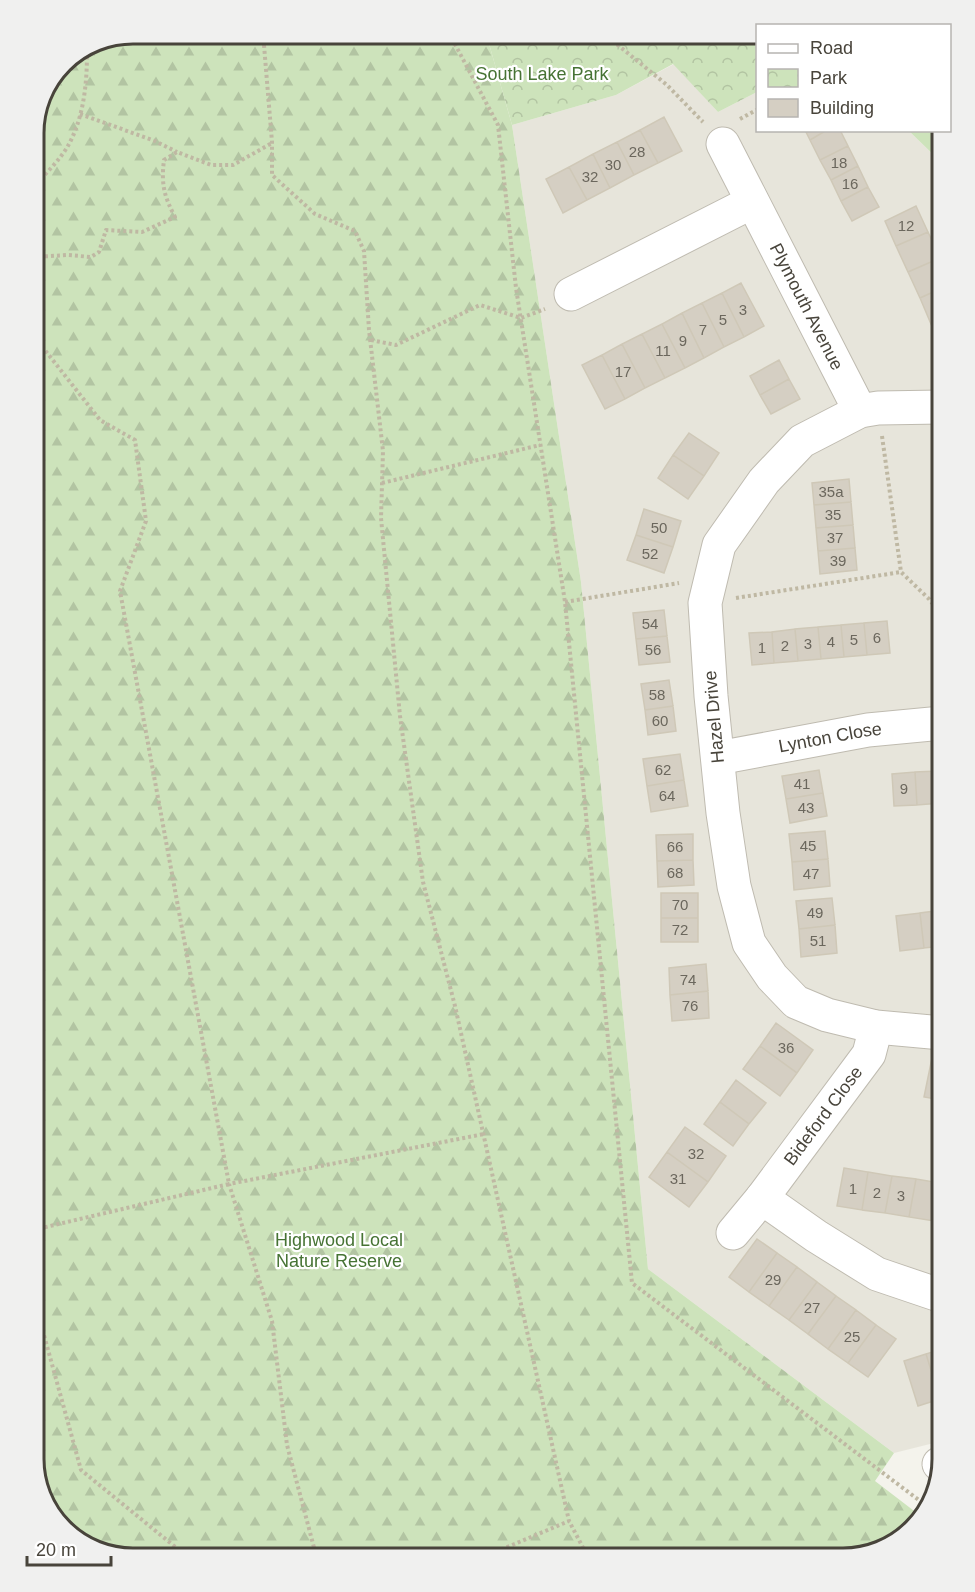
<svg xmlns="http://www.w3.org/2000/svg" width="975" height="1592" viewBox="0 0 975 1592" font-family="Helvetica,sans-serif">
<style>
.residential{fill:#e7e5db}
.forest{fill:url(#forest-firs)}
.park{fill:url(#park-crowns)}
.building{fill:#d5cfc3;stroke:#cfc8b7;stroke-width:1.5}
.lines{fill:none;stroke-linecap:round;stroke-linejoin:round}
.minor-casing{stroke:#bfbbb0;stroke-width:35}
.path{stroke:#bfb8a3;stroke-width:4;stroke-dasharray:3 3;stroke-linecap:butt}
.minor{stroke:#fff;stroke-width:33}
.labels{text-anchor:middle;stroke-width:4.5;stroke-linejoin:round;paint-order:stroke}
.number-label{font-size:15px;fill:#6b675d}
.park-label{font-size:18px;fill:#467334;stroke:#fff}
.street-label{font-size:18px;fill:#48443b;stroke:#fff}
.rim{fill:none;stroke:#48443b;stroke-width:3}
</style>
<defs>
<pattern id="forest-firs" width="22" height="20" patternUnits="userSpaceOnUse" patternTransform="scale(1.5)"><rect width="22" height="20" fill="#cde3bb"/><path d="M5 1l3.5 6h-7zM16 11l3.5 6h-7z" fill="#b2c4a2"/></pattern>
<pattern id="park-crowns" width="20" height="18" patternUnits="userSpaceOnUse" patternTransform="scale(1.5)"><rect width="20" height="18" fill="#cde3bb"/><path d="M2 6a3 3 0 1 1 6 0M12 15a3 3 0 1 1 6 0" fill="none" stroke="#b2c4a2"/></pattern>
</defs>
<rect width="100%" height="100%" fill="#f4f3ec"/>
<!-- residential -->
<path class="residential" d="M 674,64 L 718,112 L 757,92 L 758,130 L 909,131 L 942,163 L 942,1441 L 894,1453 L 648,1269 L 581,582 L 512,125 L 616,95 Z"/>
<!-- forest -->
<path class="forest" d="M 132,33 L 486,33 L 512,125 L 581,582 L 648,1269 L 894,1453 L 875,1481 L 922,1517 L 887,1549 L 843,1559 L 126,1559 L 77,1542 L 43,1504 L 33,1460 L 33,126 L 62,62 Z"/>
<!-- park -->
<path class="park" d="M 486,33 L 757,33 L 757,92 L 718,112 L 673,64 L 616,95 L 512,125 Z
M 909,131 L 942,131 L 942,163 Z"/>
<!-- building -->
<path class="building" d="M 664,117 L 682,151 L 658,163 L 640,130 Z
M 640,130 L 658,163 L 634,175 L 617,142 Z
M 805,130 L 827,130 L 810,140 Z
M 827,130 L 840,130 L 848,146 L 820,160 L 810,140 Z
M 617,142 L 634,175 L 610,188 L 593,154 Z
M 848,146 L 858,166 L 831,180 L 820,160 Z
M 593,154 L 610,188 L 587,200 L 569,167 Z
M 858,166 L 868,187 L 841,201 L 831,180 Z
M 569,167 L 587,200 L 563,213 L 546,179 Z
M 868,187 L 879,207 L 852,221 L 841,201 Z
M 916,206 L 928,232 L 896,246 L 885,221 Z
M 928,232 L 940,258 L 908,272 L 896,246 Z
M 940,258 L 942,262 L 942,288 L 920,298 L 908,272 Z
M 741,283 L 764,326 L 744,337 L 722,293 Z
M 942,288 L 942,319 L 931,324 L 920,298 Z
M 722,293 L 744,337 L 724,347 L 702,303 Z
M 702,303 L 724,347 L 704,358 L 682,313 Z
M 682,313 L 704,358 L 685,368 L 662,324 Z
M 942,319 L 942,347 L 931,324 Z
M 662,324 L 685,368 L 665,378 L 642,334 Z
M 642,334 L 665,378 L 645,388 L 622,344 Z
M 622,344 L 645,388 L 625,399 L 602,355 Z
M 602,355 L 625,399 L 605,409 L 582,365 Z
M 779,360 L 789,379 L 760,395 L 750,376 Z
M 789,379 L 800,399 L 771,414 L 760,395 Z
M 689,433 L 719,453 L 704,476 L 673,455 Z
M 673,455 L 704,476 L 688,499 L 658,478 Z
M 849,479 L 851,502 L 814,505 L 812,483 Z
M 851,502 L 853,525 L 816,528 L 814,505 Z
M 644,509 L 681,521 L 673,547 L 636,535 Z
M 853,525 L 855,548 L 818,551 L 816,528 Z
M 636,535 L 673,547 L 664,573 L 627,560 Z
M 855,548 L 857,570 L 820,574 L 818,551 Z
M 664,610 L 667,636 L 636,639 L 633,613 Z
M 887,621 L 890,653 L 867,655 L 864,623 Z
M 864,623 L 867,655 L 844,657 L 841,625 Z
M 841,625 L 844,657 L 821,659 L 818,627 Z
M 818,627 L 821,659 L 798,661 L 795,629 Z
M 795,629 L 798,661 L 774,663 L 772,632 Z
M 772,632 L 774,663 L 752,665 L 749,633 Z
M 667,636 L 670,662 L 639,665 L 636,639 Z
M 669,680 L 673,706 L 645,710 L 641,684 Z
M 673,706 L 676,731 L 648,735 L 645,710 Z
M 680,754 L 684,780 L 647,786 L 643,759 Z
M 819,770 L 823,793 L 786,799 L 782,776 Z
M 942,770 L 942,803 L 941,803 L 938,771 Z
M 938,771 L 941,803 L 917,805 L 915,772 Z
M 915,772 L 917,805 L 894,806 L 892,774 Z
M 684,780 L 688,806 L 651,812 L 647,786 Z
M 823,793 L 827,816 L 790,823 L 786,799 Z
M 825,831 L 828,859 L 792,862 L 789,834 Z
M 693,834 L 693,860 L 657,861 L 656,835 Z
M 828,859 L 830,886 L 794,890 L 792,862 Z
M 693,860 L 694,885 L 658,887 L 657,861 Z
M 661,893 L 698,893 L 698,918 L 661,918 Z
M 832,898 L 835,925 L 799,929 L 796,901 Z
M 942,910 L 942,946 L 924,948 L 920,913 Z
M 920,913 L 924,948 L 900,951 L 896,916 Z
M 661,918 L 698,918 L 698,942 L 661,942 Z
M 835,925 L 837,953 L 801,957 L 799,929 Z
M 706,964 L 708,991 L 670,995 L 669,968 Z
M 708,991 L 709,1018 L 672,1021 L 670,995 Z
M 776,1023 L 813,1050 L 797,1073 L 760,1046 Z
M 760,1046 L 797,1073 L 780,1096 L 743,1069 Z
M 932,1058 L 942,1060 L 942,1100 L 924,1097 Z
M 736,1080 L 766,1103 L 749,1124 L 720,1102 Z
M 720,1102 L 749,1124 L 733,1146 L 704,1124 Z
M 685,1127 L 726,1156 L 708,1182 L 667,1152 Z
M 667,1152 L 708,1182 L 689,1207 L 649,1177 Z
M 844,1168 L 868,1172 L 862,1210 L 837,1206 Z
M 868,1172 L 892,1176 L 885,1213 L 862,1210 Z
M 892,1176 L 916,1179 L 909,1217 L 885,1213 Z
M 916,1179 L 940,1183 L 934,1221 L 909,1217 Z
M 940,1183 L 942,1183 L 942,1223 L 934,1221 Z
M 757,1239 L 777,1253 L 749,1292 L 729,1277 Z
M 777,1253 L 797,1267 L 769,1306 L 749,1292 Z
M 797,1267 L 817,1282 L 789,1320 L 769,1306 Z
M 817,1282 L 836,1296 L 808,1334 L 789,1320 Z
M 836,1296 L 856,1310 L 828,1349 L 808,1334 Z
M 856,1310 L 876,1325 L 848,1363 L 828,1349 Z
M 876,1325 L 896,1339 L 868,1377 L 848,1363 Z
M 942,1349 L 942,1398 L 940,1399 L 926,1354 Z
M 926,1354 L 940,1399 L 918,1406 L 904,1361 Z"/>
<g class="lines">
<!-- minor casing -->
<g class="minor-casing">
<g id="minor">
<path id="s1" d="M 723,144 L 860,411"/>
<path d="M 571,294 L 752,202"/>
<path id="s2" d="M 718,758 L 868,730 L 942,723"/>
<path d="M 942,1033 L 876,1027 L 827,1015 L 796,1002 L 772,977 L 749,943 L 734,886 L 723,813 L 711,696 L 705,603 L 719,545 L 764,481 L 802,441 L 860,411 L 878,408 L 942,407"/>
<path d="M 762,1198 L 816,1236 L 877,1274 L 942,1296"/>
<path id="s3" d="M 733,1233 L 762,1198 L 869,1054 L 876,1027"/>
<path d="M 939,1464 L 941,1463"/>
</g>
</g>
<!-- path -->
<path class="path" d="M 263,33 L 272,142 L 272,175 L 315,214 L 355,231 L 364,251 L 369,330 L 383,451 L 381,518 L 400,716 L 423,882 L 455,1006 L 569,1521 L 589,1559
M 449,33 L 498,125 L 516,288 L 565,602 L 632,1283 L 928,1507
M 603,33 L 667,85 L 703,122
M 80,114 L 155,141 L 177,152
M 740,119 L 758,109
M 33,188 C 45,174 61,159 69,144 C 84,116 87,83 87,52
M 33,257 L 68,255 L 91,257 L 99,252 L 106,230 L 142,232 L 175,217 C 164,196 161,184 164,160 L 177,152 L 211,165 L 233,165 L 272,143
M 371,340 L 396,345 L 480,305 L 521,318 L 545,309
M 882,436 L 901,572 L 929,599 L 942,616
M 382,483 L 540,445
M 736,598 L 901,572
M 565,602 L 679,583
M 33,1230 L 229,1184 L 120,591 L 146,521 L 135,440 L 100,420 L 33,335
M 33,1295 L 81,1470 L 190,1559
M 317,1559 L 287,1445 L 272,1321 L 229,1184 L 484,1134
M 479,1559 L 569,1521"/>
<!-- minor -->
<use href="#minor" class="minor"/>
</g>
<g class="labels">
<!-- number labels -->
<g class="number-label">
<text x="637" y="157">28</text>
<text x="839" y="168">18</text>
<text x="613" y="170">30</text>
<text x="590" y="182">32</text>
<text x="850" y="189">16</text>
<text x="906" y="231">12</text>
<text x="743" y="315">3</text>
<text x="723" y="325">5</text>
<text x="703" y="335">7</text>
<text x="683" y="346">9</text>
<text x="663" y="356">11</text>
<text x="623" y="377">17</text>
<text x="831" y="497">35a</text>
<text x="833" y="520">35</text>
<text x="659" y="533">50</text>
<text x="835" y="543">37</text>
<text x="650" y="559">52</text>
<text x="838" y="566">39</text>
<text x="650" y="629">54</text>
<text x="877" y="643">6</text>
<text x="854" y="645">5</text>
<text x="831" y="647">4</text>
<text x="808" y="649">3</text>
<text x="785" y="651">2</text>
<text x="762" y="653">1</text>
<text x="653" y="655">56</text>
<text x="657" y="700">58</text>
<text x="660" y="726">60</text>
<text x="663" y="775">62</text>
<text x="802" y="789">41</text>
<text x="904" y="794">9</text>
<text x="667" y="801">64</text>
<text x="806" y="813">43</text>
<text x="808" y="851">45</text>
<text x="675" y="852">66</text>
<text x="675" y="878">68</text>
<text x="811" y="879">47</text>
<text x="680" y="910">70</text>
<text x="815" y="918">49</text>
<text x="680" y="935">72</text>
<text x="818" y="946">51</text>
<text x="688" y="985">74</text>
<text x="690" y="1011">76</text>
<text x="786" y="1053">36</text>
<text x="696" y="1159">32</text>
<text x="678" y="1184">31</text>
<text x="853" y="1194">1</text>
<text x="877" y="1198">2</text>
<text x="901" y="1201">3</text>
<text x="773" y="1285">29</text>
<text x="812" y="1313">27</text>
<text x="852" y="1342">25</text>
</g>
<!-- park labels -->
<g class="park-label">
<text x="542" y="80">South Lake Park</text>
<text x="339" y="1246">Highwood Local<tspan x="339" dy="21">Nature Reserve</tspan></text>
</g>
<!-- street labels -->
<g class="street-label">
<text dy="6" stroke="none"><textPath href="#s1" startOffset="183">Plymouth Avenue</textPath></text>
<text transform="translate(714 717) rotate(-95)" y="6">Hazel Drive</text>
<text dy="6" stroke="none"><textPath href="#s2" startOffset="114">Lynton Close</textPath></text>
<text dy="6" stroke="none"><textPath href="#s3" startOffset="148">Bideford Close</textPath></text>
</g>
</g>
<!-- crop -->
<path d="M0 0H975V1592H0ZM133 44H843A89 89 0 0 1 932 133V1459A89 89 0 0 1 843 1548H133A89 89 0 0 1 44 1459V133A89 89 0 0 1 133 44Z" fill="#f0f0ef" fill-rule="evenodd"/>
<path class="rim" d="M133 44H843A89 89 0 0 1 932 133V1459A89 89 0 0 1 843 1548H133A89 89 0 0 1 44 1459V133A89 89 0 0 1 133 44Z"/>
<!-- legend -->
<rect x="756" y="24" width="195" height="108" fill="#ffffff" stroke="#b6b4b1" stroke-width="1.5"/>
<rect x="768" y="44" width="30" height="9" fill="#ffffff" stroke="#b6b4b1" stroke-width="1.5"/>
<text x="810" y="54" font-size="18" fill="#48443b">Road</text>
<rect x="768" y="69" width="30" height="18" fill="url(#park-crowns)" stroke="#b6b4b1" stroke-width="1.5"/>
<text x="810" y="84" font-size="18" fill="#48443b">Park</text>
<rect x="768" y="99" width="30" height="18" fill="#d5cfc3" stroke="#b6b4b1" stroke-width="1.5"/>
<text x="810" y="114" font-size="18" fill="#48443b">Building</text>
<!-- scale -->
<path d="M27 1556v9h84v-9" fill="none" stroke="#48443b" stroke-width="3"/>
<text x="36" y="1556" font-size="18" fill="#48443b" stroke="#ffffff" stroke-width="4.5" paint-order="stroke">20 m</text>
</svg>
